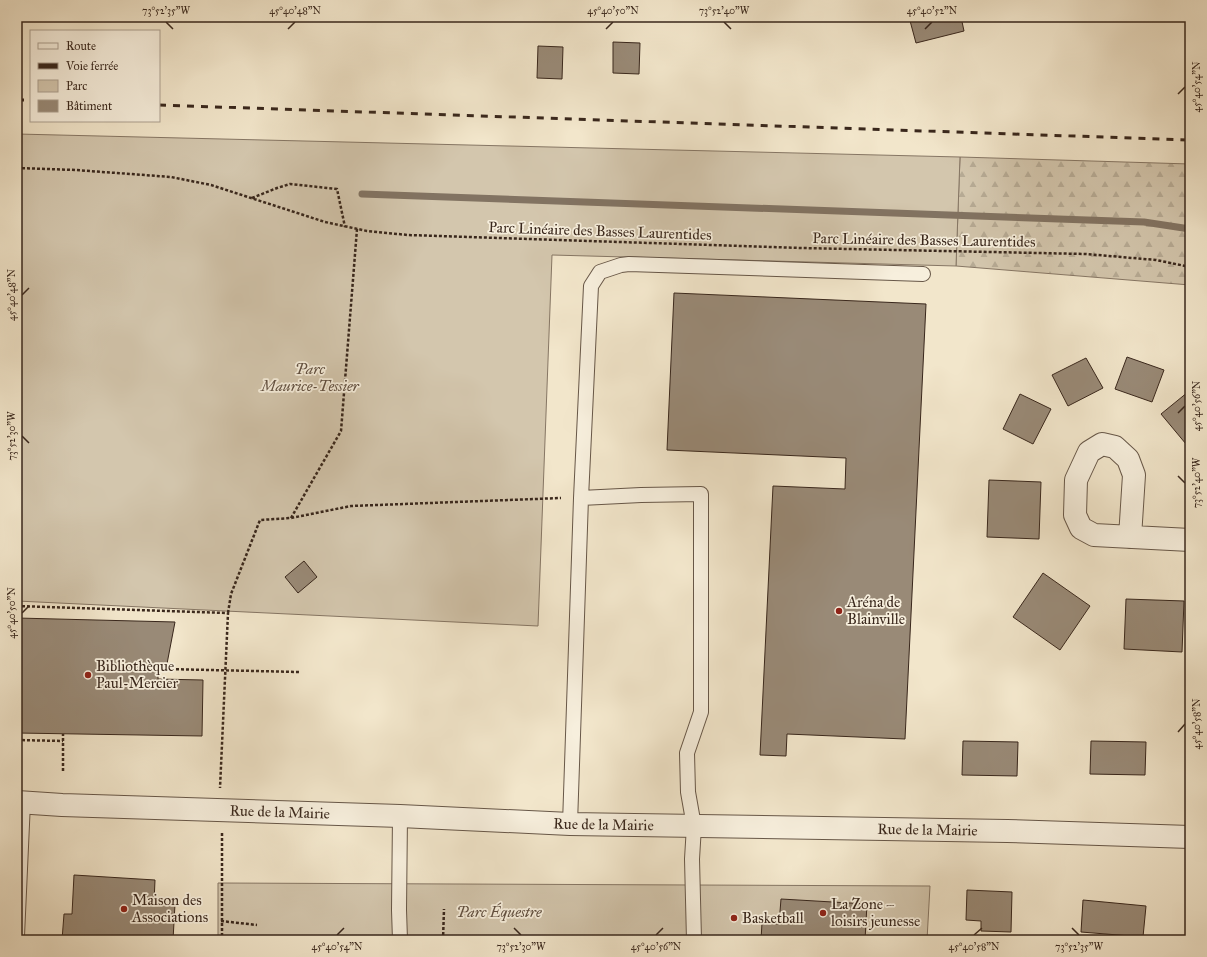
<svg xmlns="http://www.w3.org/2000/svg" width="1207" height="957" viewBox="0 0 1207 957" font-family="'IM FELL Great Primer',serif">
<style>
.forest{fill:url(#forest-firs);stroke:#867664}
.park{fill:#d3c6ad;stroke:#867664}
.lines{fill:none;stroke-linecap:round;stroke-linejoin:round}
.stream{stroke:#827362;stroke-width:7}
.building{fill:#998a77;stroke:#39271c}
.lane-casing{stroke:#675748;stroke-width:16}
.street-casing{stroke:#675748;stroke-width:24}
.path{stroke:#39271c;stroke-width:2.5;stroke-dasharray:3 2;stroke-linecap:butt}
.lane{stroke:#f7efdd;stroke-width:14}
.street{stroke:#f7efdd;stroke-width:22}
.rail{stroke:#39271c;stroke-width:3;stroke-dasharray:7 7;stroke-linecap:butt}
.ticks{fill:none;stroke:#39271c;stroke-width:1.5}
.poi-dot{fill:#8f2418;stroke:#f7efdd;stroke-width:1.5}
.labels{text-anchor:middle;stroke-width:3.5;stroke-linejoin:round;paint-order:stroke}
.street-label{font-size:15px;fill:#39271c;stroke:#f7efdd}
.park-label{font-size:15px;font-style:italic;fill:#604f40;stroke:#f7efdd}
.poi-label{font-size:15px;fill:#39271c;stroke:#f7efdd;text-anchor:start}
.neatline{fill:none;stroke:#39271c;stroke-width:1.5}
.ticks-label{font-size:10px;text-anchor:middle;fill:#39271c}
</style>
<defs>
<pattern id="forest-firs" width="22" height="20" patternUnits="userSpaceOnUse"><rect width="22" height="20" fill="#d3c6ad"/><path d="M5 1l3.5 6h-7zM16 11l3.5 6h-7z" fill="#b6aa94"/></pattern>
</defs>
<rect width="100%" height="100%" fill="#f2e6cb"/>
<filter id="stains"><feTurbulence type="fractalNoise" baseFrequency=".005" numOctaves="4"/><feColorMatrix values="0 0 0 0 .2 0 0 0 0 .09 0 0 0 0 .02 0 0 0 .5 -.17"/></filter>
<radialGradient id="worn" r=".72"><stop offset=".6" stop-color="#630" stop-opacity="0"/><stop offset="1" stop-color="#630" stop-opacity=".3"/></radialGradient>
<!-- forest -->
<path class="forest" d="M 960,157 L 1190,164 L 1190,285 L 956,266 Z"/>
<!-- park -->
<path class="park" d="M 17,134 L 960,157 L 956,266 L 552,255 L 538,626 L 17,601 Z
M 218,883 L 930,886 L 927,940 L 218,940 Z"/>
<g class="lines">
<!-- stream -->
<path class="stream" d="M 362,194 L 1144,222 L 1190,229"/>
</g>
<!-- building -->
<path class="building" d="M 44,17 L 91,17 L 91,19 Z
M 909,17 L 961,17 L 964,31 L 916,43 Z
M 613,42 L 640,43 L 639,74 L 613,73 Z
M 538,46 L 563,47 L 562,79 L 537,78 Z
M 674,293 L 926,304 L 905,739 L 787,734 L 786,756 L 760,755 L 773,486 L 845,489 L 846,458 L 667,450 Z
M 1127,357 L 1164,370 L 1152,402 L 1115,389 Z
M 1086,358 L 1103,388 L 1068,406 L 1052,375 Z
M 1188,392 L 1190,395 L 1190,441 L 1186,444 L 1161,414 Z
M 1020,394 L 1051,409 L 1033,444 L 1003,429 Z
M 989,480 L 1041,482 L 1039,539 L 987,537 Z
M 304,561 L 317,577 L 298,593 L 285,577 Z
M 1043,573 L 1090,606 L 1060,650 L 1013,617 Z
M 1126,599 L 1184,601 L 1182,652 L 1124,649 Z
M 17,618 L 175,622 L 166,669 L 158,670 L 158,679 L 203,680 L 202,736 L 17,733 Z
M 963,741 L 1018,742 L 1017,776 L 962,775 Z
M 1091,741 L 1146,742 L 1145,775 L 1090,774 Z
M 74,875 L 155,880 L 154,903 L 175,904 L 173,940 L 62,940 L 64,914 L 72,914 Z
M 967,890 L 1012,892 L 1011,932 L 981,931 L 981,921 L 966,920 Z
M 781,899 L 867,904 L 865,940 L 761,940 L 762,923 L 779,924 Z
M 1083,900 L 1146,906 L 1143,937 L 1081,932 Z"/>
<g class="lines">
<!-- lane casing -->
<g class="lane-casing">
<path id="lane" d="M 581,498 L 591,286 L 600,272 L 621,265 L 629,264 L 923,274
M 400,816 L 399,910 L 400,940
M 570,824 L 581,498 L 641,495 L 701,494 L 701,712 L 687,753 L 688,792 L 694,826 L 692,859 L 694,940
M 17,936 L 23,802"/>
</g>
<!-- street casing -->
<g class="street-casing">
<g id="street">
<path d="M 1130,537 L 1134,475 L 1128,459 L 1115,447 L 1102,444 L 1089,452 L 1076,480 L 1075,515 L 1081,528 L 1094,535 L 1190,540"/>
<path id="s1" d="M 17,802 L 62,805 L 400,816 L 570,824 L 1007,831 L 1190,837"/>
</g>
</g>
<!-- path -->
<path class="path" d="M 17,168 L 76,170 L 171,177 L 211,185 L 325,222 L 367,231 L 408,235 L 802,248 L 1086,254 L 1156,260 L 1190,267
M 252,198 L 277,188 L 290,184 L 337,189 L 345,227
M 291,518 L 341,431 L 357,229
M 17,606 L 228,613 L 220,788
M 228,613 L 231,594 L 260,520 L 291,518 L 351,506 L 561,498
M 166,669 L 299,672
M 17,740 L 63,741
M 63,771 L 63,734
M 222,833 L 222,940
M 221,921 L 257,925
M 443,940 L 444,909"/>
<!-- lane -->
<use href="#lane" class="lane"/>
<!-- street -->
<use href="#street" class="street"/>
<!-- rail -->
<path class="rail" d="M 17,100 L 31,100
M 159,105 L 1190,140"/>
</g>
<!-- ticks -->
<path class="ticks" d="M 166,22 L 173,29M 724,22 L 731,29M 288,29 L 295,22M 606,29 L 613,22M 925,29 L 932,22M 1178,94 L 1185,87M 22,295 L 29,288M 1178,413 L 1185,406M 22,436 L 29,443M 1178,476 L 1185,483M 22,613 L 29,606M 1178,732 L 1185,724M 514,928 L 521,935M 1072,928 L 1079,935M 337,935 L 344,928M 656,935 L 663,928M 974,935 L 982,928"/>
<!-- markers -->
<g class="poi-dot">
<circle cx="839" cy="611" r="4"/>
<circle cx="88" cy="675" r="4"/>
<circle cx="124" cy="909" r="4"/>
<circle cx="823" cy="913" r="4"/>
<circle cx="734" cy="918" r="4"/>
</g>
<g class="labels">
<!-- street labels -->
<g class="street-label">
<text transform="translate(600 231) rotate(2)" y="5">Parc Linéaire des Basses Laurentides</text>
<text transform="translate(924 240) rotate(1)" y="5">Parc Linéaire des Basses Laurentides</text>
<text dy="5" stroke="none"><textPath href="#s1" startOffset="263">Rue de la Mairie</textPath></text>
<text dy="5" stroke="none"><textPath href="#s1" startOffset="587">Rue de la Mairie</textPath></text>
<text dy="5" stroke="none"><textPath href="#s1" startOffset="911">Rue de la Mairie</textPath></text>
</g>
<!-- park labels -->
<g class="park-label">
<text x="310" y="374">Parc<tspan x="310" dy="17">Maurice-Tessier</tspan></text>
<text x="499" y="917">Parc Équestre</text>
</g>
<!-- poi labels -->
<g class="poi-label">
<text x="847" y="607">Aréna de<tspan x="847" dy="17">Blainville</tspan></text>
<text x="96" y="671">Bibliothèque<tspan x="96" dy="17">Paul-Mercier</tspan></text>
<text x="132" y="905">Maison des<tspan x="132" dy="17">Associations</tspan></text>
<text x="831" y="909">La Zone –<tspan x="831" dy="17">loisirs jeunesse</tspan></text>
<text x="742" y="923">Basketball</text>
</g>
</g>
<!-- margin -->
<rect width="1207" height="957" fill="none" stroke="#f2e6cb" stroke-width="44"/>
<!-- legend -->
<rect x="30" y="30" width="130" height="92" fill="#f7efdd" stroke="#ab9f90"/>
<rect x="38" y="43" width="20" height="6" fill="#f7efdd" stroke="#ab9f90"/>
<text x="66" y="50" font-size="12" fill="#39271c">Route</text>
<rect x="38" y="63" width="20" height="6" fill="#39271c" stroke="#ab9f90"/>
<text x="66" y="70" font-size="12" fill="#39271c">Voie ferrée</text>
<rect x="38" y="80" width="20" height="12" fill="#d3c6ad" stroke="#ab9f90"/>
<text x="66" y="90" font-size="12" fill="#39271c">Parc</text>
<rect x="38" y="100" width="20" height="12" fill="#998a77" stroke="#ab9f90"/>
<text x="66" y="110" font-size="12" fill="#39271c">Bâtiment</text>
<rect x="22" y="22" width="1163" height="913" class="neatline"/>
<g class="ticks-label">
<text x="166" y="14">73°52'35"W</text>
<text x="295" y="14">45°40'48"N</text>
<text x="613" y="14">45°40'50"N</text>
<text x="724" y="14">73°52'40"W</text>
<text x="932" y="14">45°40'52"N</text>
<text transform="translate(1196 87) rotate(-90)" y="4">45°40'54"N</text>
<text transform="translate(11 295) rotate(-90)" y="4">45°40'48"N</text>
<text transform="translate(1196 406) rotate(-90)" y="4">45°40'56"N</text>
<text transform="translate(11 436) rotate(-90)" y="4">73°52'30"W</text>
<text transform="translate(1196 483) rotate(-90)" y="4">73°52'40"W</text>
<text transform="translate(11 613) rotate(-90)" y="4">45°40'50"N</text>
<text transform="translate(1196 724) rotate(-90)" y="4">45°40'58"N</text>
<text x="337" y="950">45°40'54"N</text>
<text x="521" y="950">73°52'30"W</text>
<text x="656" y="950">45°40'56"N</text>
<text x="974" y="950">45°40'58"N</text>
<text x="1079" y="950">73°52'35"W</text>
</g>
<rect width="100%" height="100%" filter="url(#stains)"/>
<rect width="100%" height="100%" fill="url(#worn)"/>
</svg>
